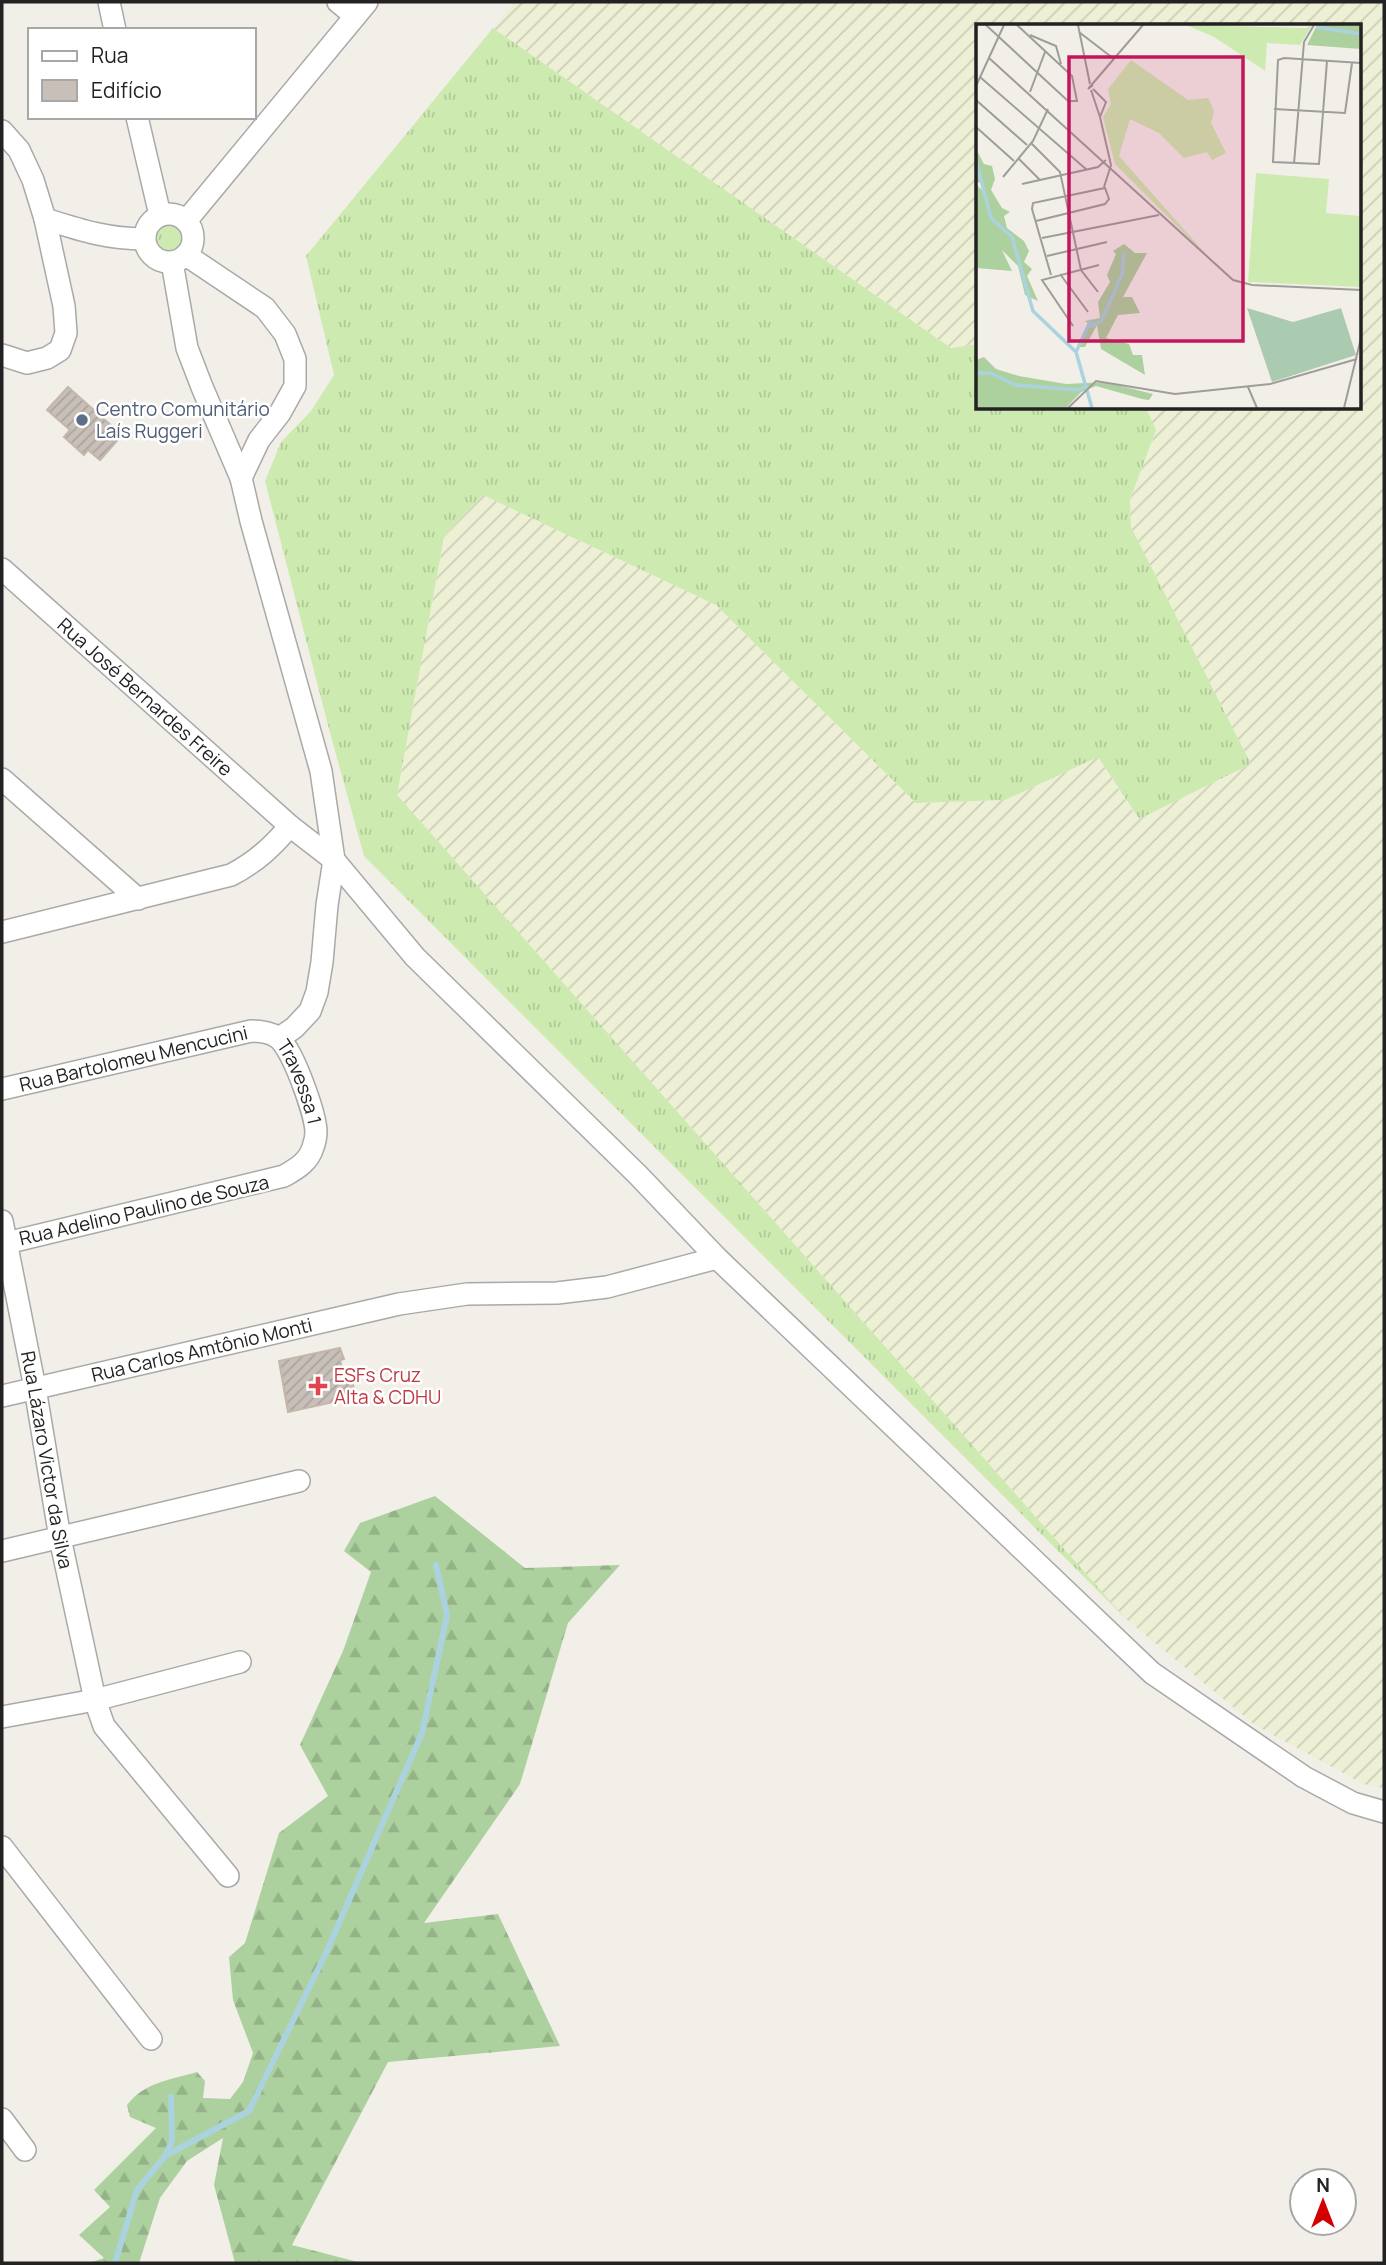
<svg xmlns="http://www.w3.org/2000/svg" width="1386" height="2265" viewBox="0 0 1386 2265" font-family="Manrope,sans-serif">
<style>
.farmland{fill:url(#farmland-furrows)}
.grass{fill:url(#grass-tufts)}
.forest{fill:url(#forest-firs)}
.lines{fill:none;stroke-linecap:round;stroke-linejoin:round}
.stream{stroke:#aad3df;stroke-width:6}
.building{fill:url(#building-hatch);stroke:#c4b6ab;stroke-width:2}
.street-casing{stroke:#a9a9a9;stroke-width:24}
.street{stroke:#fff;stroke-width:21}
.service-dot{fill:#5c6f8a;stroke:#fff;stroke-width:2.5}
.health-dot{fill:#e0444e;stroke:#fff;stroke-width:2.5}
.labels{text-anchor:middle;stroke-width:5;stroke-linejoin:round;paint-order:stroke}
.service-label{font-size:19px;fill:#4e5e75;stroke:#fff;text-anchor:start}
.street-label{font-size:19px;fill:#222;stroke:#fff}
.health-label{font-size:19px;fill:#be3a42;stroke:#fff;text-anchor:start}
.inset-river{fill:none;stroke:#aad3df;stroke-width:3.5}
.inset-road{fill:none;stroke:#9f9d99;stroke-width:2}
.view{fill:#c2185b;fill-opacity:0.15;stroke:#c2185b;stroke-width:3.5}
.inset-edge{fill:none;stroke:#222;stroke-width:3.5}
</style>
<defs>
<pattern id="farmland-furrows" width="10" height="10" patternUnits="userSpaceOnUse" patternTransform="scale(1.75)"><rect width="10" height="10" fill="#eef0d5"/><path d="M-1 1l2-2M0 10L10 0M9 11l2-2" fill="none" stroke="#ccceb7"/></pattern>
<pattern id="grass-tufts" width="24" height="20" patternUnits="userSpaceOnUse" patternTransform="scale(1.75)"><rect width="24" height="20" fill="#cdebb0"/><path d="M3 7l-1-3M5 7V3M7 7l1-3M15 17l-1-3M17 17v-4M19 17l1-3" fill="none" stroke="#b0c997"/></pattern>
<pattern id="forest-firs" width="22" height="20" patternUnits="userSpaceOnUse" patternTransform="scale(1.75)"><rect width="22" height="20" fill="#add19e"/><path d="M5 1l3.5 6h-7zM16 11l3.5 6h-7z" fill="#95b388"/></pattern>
<pattern id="building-hatch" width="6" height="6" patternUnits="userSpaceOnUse" patternTransform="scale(1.75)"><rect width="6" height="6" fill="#c7bfb8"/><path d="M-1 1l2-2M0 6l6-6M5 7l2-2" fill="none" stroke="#aba49e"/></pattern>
</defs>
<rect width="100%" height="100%" fill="#f2efe9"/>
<!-- farmland -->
<path class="farmland" d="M 514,2 L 1384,2 L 1384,1788 L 1363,1784 L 1255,1725 L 1127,1620 L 397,795 L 444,537 L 483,495 L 716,605 L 916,803 L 1005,800 L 1098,757 L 1138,819 L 1251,764 L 1131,527 L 1130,500 L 1156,431 L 1146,408 L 1360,408 L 1360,26 L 978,26 L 978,344 L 951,348 L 493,28 Z"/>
<!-- grass -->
<path class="grass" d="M 493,28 L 951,348 L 978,344 L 978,408 L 1146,408 L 1156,430 L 1130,500 L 1131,527 L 1251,764 L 1139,819 L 1098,757 L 1005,800 L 916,803 L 716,605 L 483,495 L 444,537 L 397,795 L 1127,1620 L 364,856 L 329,729 L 265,481 L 281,442 L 311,411 L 334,375 L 306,256 Z
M154 236a16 16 0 1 1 32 0a16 16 0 1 1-32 0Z"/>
<!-- forest -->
<path class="forest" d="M 435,1496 L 525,1568 L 620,1565 L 568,1623 L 520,1784 L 424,1923 L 498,1914 L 560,2046 L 388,2062 L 292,2245 L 362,2263 L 235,2263 L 214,2185 L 223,2138 L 187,2161 L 160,2198 L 139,2263 L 89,2263 L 104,2258 L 79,2235 L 110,2207 L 94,2190 L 156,2128 L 130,2117 L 127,2105 C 145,2082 170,2080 197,2072 L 205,2081 L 203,2098 L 230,2099 L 243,2082 L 253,2053 L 233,2000 L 229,1957 L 245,1943 L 279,1833 L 328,1796 L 300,1745 L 343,1651 L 371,1572 L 344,1551 L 360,1523 Z"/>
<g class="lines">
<!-- stream -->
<path class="stream" d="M 165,2156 L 249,2111 L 326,1953 L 422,1733 L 447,1615 L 436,1565
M 115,2263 L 137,2190 L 165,2156 L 172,2141 L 171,2097"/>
</g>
<!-- building -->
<path class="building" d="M 68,387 L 122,435 L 100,460 L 88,450 L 84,455 L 64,437 L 70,430 L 47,410 Z
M 340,1348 L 344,1359 L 340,1360 L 344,1376 L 350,1373 L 356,1397 L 288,1412 L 279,1361 Z"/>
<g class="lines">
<!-- street casing -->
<g class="street-casing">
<g id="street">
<path d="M 109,2 L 115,30"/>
<path d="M 338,2 L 355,16"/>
<path d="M 137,117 L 160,215"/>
<path d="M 2,131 L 19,150 L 33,180 L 45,219 L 64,306 L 66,333 L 60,350 L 47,358 L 27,363 L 2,355"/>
<circle cx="169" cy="238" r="24"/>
<path d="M 45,219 C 80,230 107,239 144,239"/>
<path d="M 186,221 L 367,2"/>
<path d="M 186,255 L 265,308 L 285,334 L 295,359 L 295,386 L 280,413 L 259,440 L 241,478 L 251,521 L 321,771 L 334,860 L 327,905 L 322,962 L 317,992 L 310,1011 L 294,1028 L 279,1038"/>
<path d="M 172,262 L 187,348 L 202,387 L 241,478"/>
<path id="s1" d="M 2,569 L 290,826 L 334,860 L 415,957 L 638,1175 L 717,1258 L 1152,1673 L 1304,1777 L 1353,1803 L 1384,1812"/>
<path d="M 2,779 L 138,899"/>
<path d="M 2,932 L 231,875 C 256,862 272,847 290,826"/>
<path id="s2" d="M 2,1089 L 251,1031 C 261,1031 269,1032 277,1037 C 292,1046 315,1113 316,1131 C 316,1135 315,1142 313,1147 C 309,1162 296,1169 284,1176 L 2,1244"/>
<path id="s3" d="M 2,1221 L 35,1388 L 60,1538 L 95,1700 L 104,1726 L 228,1876"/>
<path id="s4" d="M 2,1396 L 399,1304 L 467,1294 L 557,1293 L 607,1287 L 717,1258"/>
<path d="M 2,1551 L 299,1481"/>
<path d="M 2,1717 L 95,1700 L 240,1662"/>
<path d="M 2,1847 L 151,2039"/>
<path d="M 2,2119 L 25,2150"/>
</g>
</g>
<!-- street -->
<use href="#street" class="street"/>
</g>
<!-- markers -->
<circle class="service-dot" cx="82" cy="420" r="7"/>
<path class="health-dot" d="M314.5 1375.5h7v7h7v7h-7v7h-7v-7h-7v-7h7z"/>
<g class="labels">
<!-- service labels -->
<g class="service-label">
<text x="96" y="416">Centro Comunitário<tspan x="96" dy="22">Laís Ruggeri</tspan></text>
</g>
<!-- street labels -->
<g class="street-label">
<text dy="7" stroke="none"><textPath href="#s1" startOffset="192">Rua José Bernardes Freire</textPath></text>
<text dy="7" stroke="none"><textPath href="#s2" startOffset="135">Rua Bartolomeu Mencucini</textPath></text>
<text dy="7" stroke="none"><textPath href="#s2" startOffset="334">Travessa 1</textPath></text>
<text transform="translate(144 1210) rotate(-13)" y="7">Rua Adelino Paulino de Souza</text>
<text dy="7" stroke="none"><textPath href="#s4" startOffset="205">Rua Carlos Amtônio Monti</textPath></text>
<text dy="7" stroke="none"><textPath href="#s3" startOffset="243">Rua Lázaro Victor da Silva</textPath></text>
</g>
<!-- health labels -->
<g class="health-label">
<text x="334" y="1382">ESFs Cruz<tspan x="334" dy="22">Alta &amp; CDHU</tspan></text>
</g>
</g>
<!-- overview -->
<g transform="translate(976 24)">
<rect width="385" height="385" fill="#f2efe9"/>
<path d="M 210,1 L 330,4 L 336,1 L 324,21 L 291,19 L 289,47 L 238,13 ZM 155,36 L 212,76 L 232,74 L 238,87 L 235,99 L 250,129 L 236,136 L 231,128 L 208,134 L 183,109 L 154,95 L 143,132 L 235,236 L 139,140 L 127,93 L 135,80 L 132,65 ZM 280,149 L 353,155 L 350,189 L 385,192 L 385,263 L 272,258 Z" fill="#cdebb0"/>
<path d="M 341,1 L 385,1 L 385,25 L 331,21 ZM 0,125 L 8,140 L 16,142 L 19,155 L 15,166 L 26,184 L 34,188 L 28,192 L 31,204 L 48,217 L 53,227 L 48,238 L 56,245 L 51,252 L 62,277 L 49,271 L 42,242 L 26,226 L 36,247 L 0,244 L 0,160 L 7,167 L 6,159 L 0,158 ZM 148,220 L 159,229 L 171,229 L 147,273 L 156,273 L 164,289 L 142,291 L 130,314 L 153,320 L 157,331 L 166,331 L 169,351 L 125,325 L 121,301 L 109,323 L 101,323 L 113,300 L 109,297 L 124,294 L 122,278 L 134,258 L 131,251 L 140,230 L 137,227 ZM 8,333 L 20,345 L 43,352 L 90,360 L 129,358 L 177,370 L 173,376 L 166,375 L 120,362 L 105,368 L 90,384 L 0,384 L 0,336 Z" fill="#add19e"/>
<path d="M 271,284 L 317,298 L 365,284 L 380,331 L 296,358 Z" fill="#aacbaf"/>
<path class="inset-river" d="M 340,3 L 385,10M 0,137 L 15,194 L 36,213 L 57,287 L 100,328 L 116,384M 114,303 L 125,297 L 134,278 L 146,250 L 148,229M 100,328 L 115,296M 0,349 L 14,349 L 39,361 L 102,366 L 110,362"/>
<path class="inset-road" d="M 10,1 L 92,77 L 101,77 L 96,52 L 41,1M 102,1 L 114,60M 103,8 L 138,35M 54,11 L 80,22 L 85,40M 13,34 L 257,256 L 276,261 L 385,266M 351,37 L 343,140 L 297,138 L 302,36 L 308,34 L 385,39M 4,53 L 111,146M 117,61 L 112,65 L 167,1M 0,62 L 28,1M 117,65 L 130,78 L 124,93 L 135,141 L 128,163M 115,66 L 124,93M 54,68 L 69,28M 0,76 L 51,121M 298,85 L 369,89 L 376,39M 0,103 L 38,137M 55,119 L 84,148 L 105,246 L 122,268M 42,134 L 64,156M 318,140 L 328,18 L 338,1M 27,153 L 57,117 L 72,85M 46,160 L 122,143 L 130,136M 60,197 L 129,180 L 133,175 L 129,164 L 57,179 L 56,185 L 75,251M 66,214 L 183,191M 71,232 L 131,218M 84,250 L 112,288M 97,302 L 66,256 L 123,241M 272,363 L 281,384M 92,384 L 120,357 L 199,370 L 294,360 L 381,335M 368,384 L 385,314"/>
<path class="view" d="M 93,33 L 267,33 L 267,317 L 93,317 Z"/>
<rect width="385" height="385" class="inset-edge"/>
</g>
<!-- border -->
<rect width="1386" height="2265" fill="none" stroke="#222222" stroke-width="7"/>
<!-- legend -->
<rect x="28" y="28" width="228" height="91" fill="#ffffff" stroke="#a7a7a7" stroke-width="2"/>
<rect x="42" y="51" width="35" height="10" fill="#ffffff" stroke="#a7a7a7" stroke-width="2"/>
<text x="91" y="63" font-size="21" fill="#222222">Rua</text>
<rect x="42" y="80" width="35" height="21" fill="#c7bfb8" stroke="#a7a7a7" stroke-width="2"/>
<text x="91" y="98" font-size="21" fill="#222222">Edifício</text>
<!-- north arrow -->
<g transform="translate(1323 2202)"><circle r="33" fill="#ffffff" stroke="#a7a7a7" stroke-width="2"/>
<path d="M0-5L12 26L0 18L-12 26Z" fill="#d40000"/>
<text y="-10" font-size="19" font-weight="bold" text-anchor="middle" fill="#222222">N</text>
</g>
</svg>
